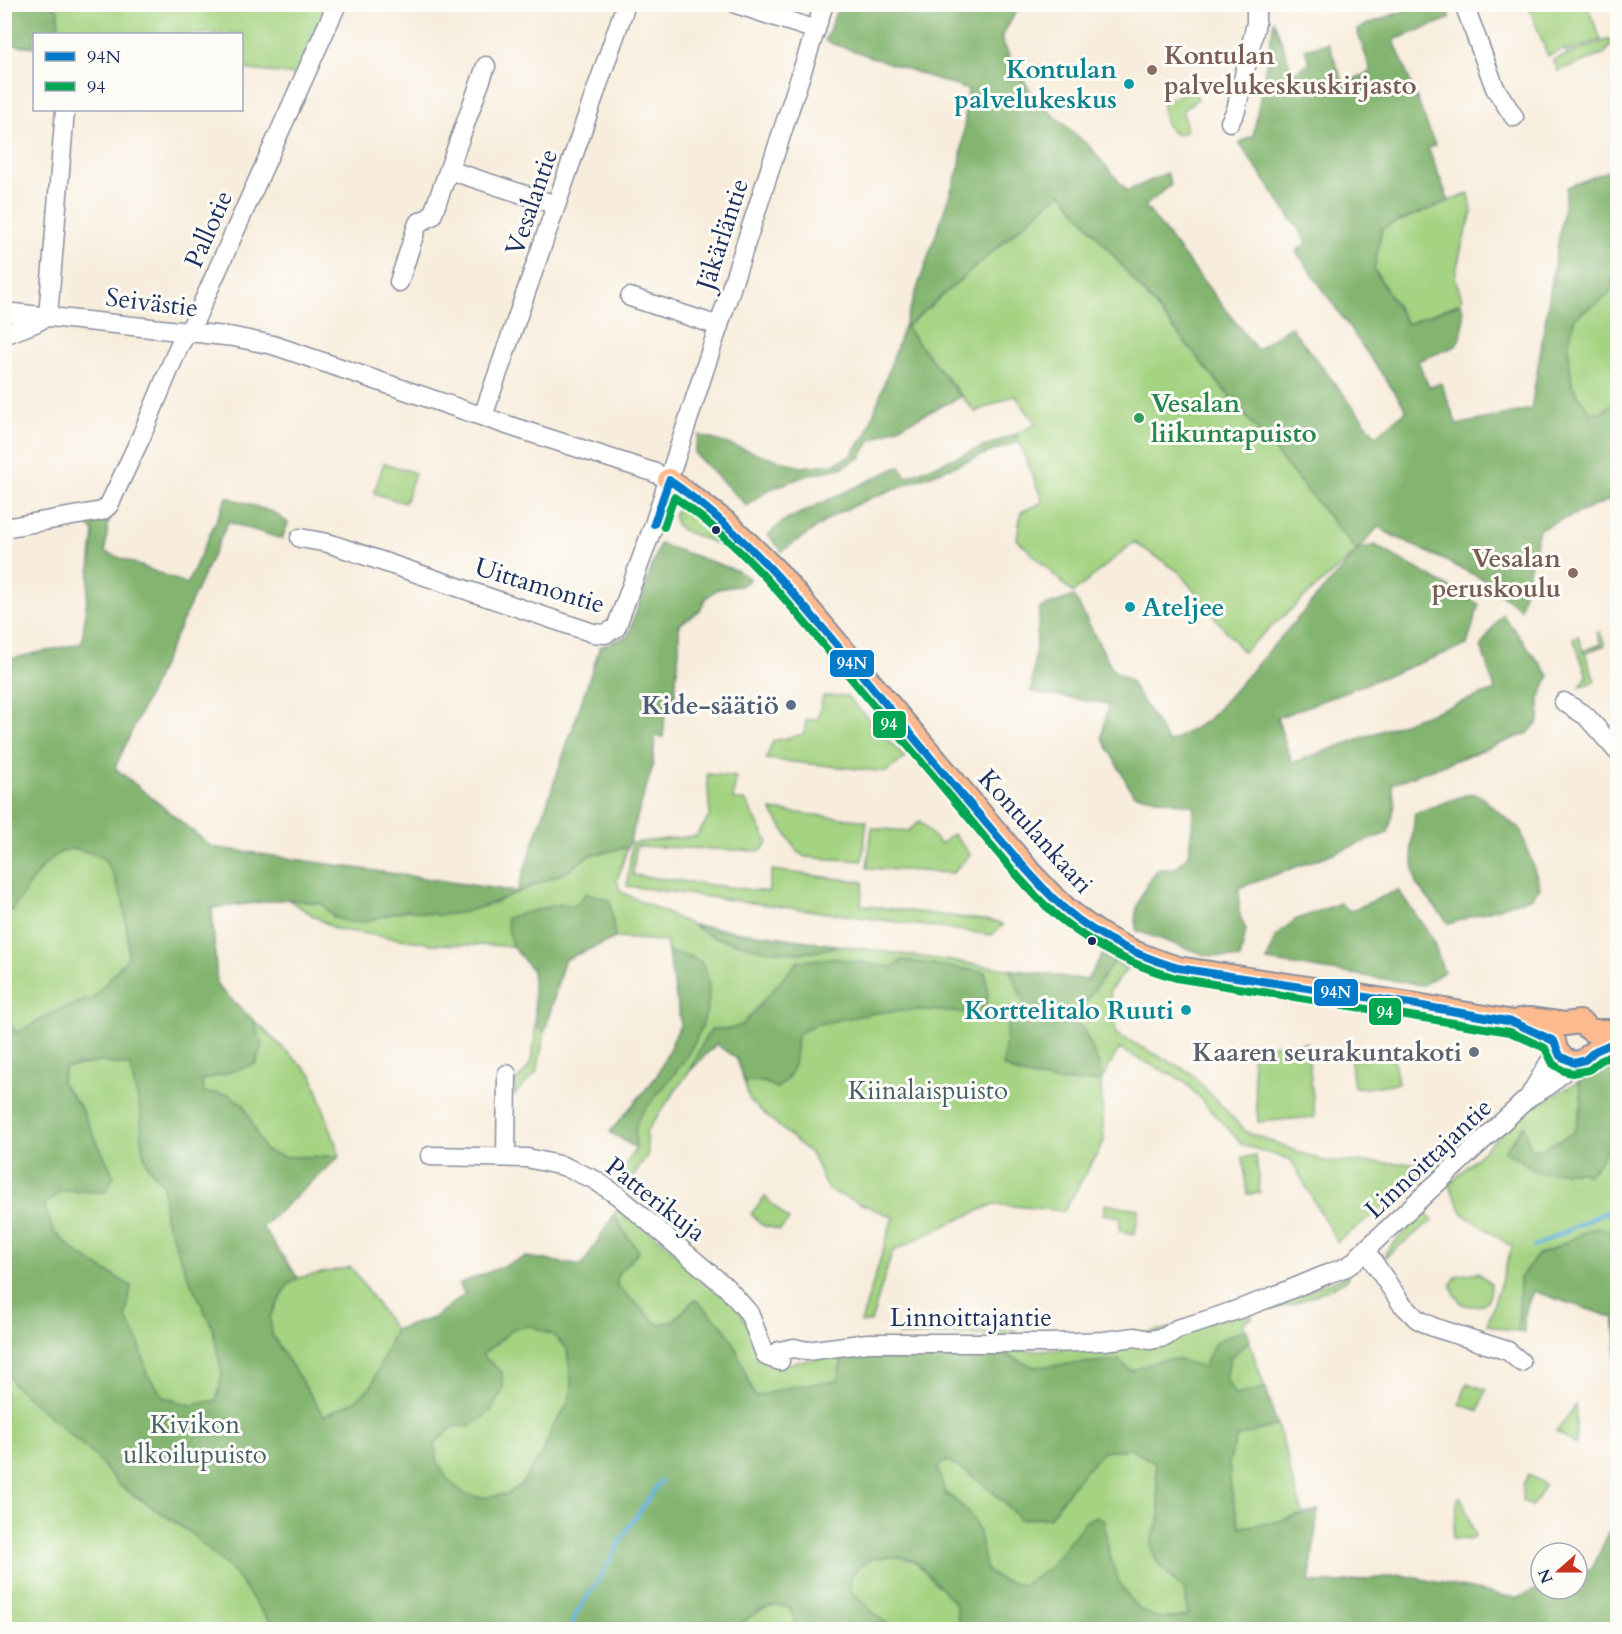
<svg xmlns="http://www.w3.org/2000/svg" width="1622" height="1634" viewBox="0 0 1622 1634" font-family="Cardo,serif">
<style>
.green{fill:#a4d381;stroke:#608170;stroke-width:1.5}
.forest{fill:#83b56f;stroke:#4f7266;stroke-width:1.5;fill-rule:evenodd}
.lines{fill:none;stroke-linecap:round;stroke-linejoin:round}
.stream{stroke:#5fb0da;stroke-width:4}
.minor-casing{stroke:#8a8e9d;stroke-width:21}
.major-casing{stroke:#8a8e9d;stroke-width:26}
.minor{stroke:#fff;stroke-width:18}
.major{stroke:#fcba8e;stroke-width:22}
.bus-1-casing{stroke:#fdfcf7;stroke-width:12}
.bus-2-casing{stroke:#fdfcf7;stroke-width:12}
.bus-1{stroke:#007ac9;stroke-width:8}
.bus-2{stroke:#00a651;stroke-width:8}
.education-dot{fill:#8d6e63;stroke:#fdfcf7;stroke-width:2}
.culture-dot{fill:#0f9aa8;stroke:#fdfcf7;stroke-width:2}
.leisure-dot{fill:#2e9e5b;stroke:#fdfcf7;stroke-width:2}
.bus-dot{fill:#1b2f5e;stroke:#fdfcf7;stroke-width:2}
.service-dot{fill:#5c6f8a;stroke:#fdfcf7;stroke-width:2}
.worship-dot{fill:#6b7280;stroke:#fdfcf7;stroke-width:2}
.labels{text-anchor:middle;stroke-width:6;stroke-linejoin:round;paint-order:stroke}
.education-label{font-size:26px;font-weight:bold;fill:#785e54;stroke:#fdfcf7;text-anchor:start}
.culture-label{font-size:26px;font-weight:bold;fill:#0d838f;stroke:#fdfcf7;text-anchor:end}
.street-label{font-size:26px;fill:#1b2f5e;stroke:#fdfcf7}
.leisure-label{font-size:26px;font-weight:bold;fill:#27864d;stroke:#fdfcf7;text-anchor:start}
.service-label{font-size:26px;font-weight:bold;fill:#4e5e75;stroke:#fdfcf7;text-anchor:end}
.worship-label{font-size:26px;font-weight:bold;fill:#5b616d;stroke:#fdfcf7;text-anchor:end}
.park-label{font-size:26px;fill:#446068;stroke:#fdfcf7}
.line-badge{stroke:#fdfcf7;stroke-width:2}
.badge-label{font-size:16px;text-anchor:middle;font-weight:bold;fill:#fff}
</style>
<rect width="100%" height="100%" fill="#fdfcf7"/>
<filter id="ink" filterUnits="userSpaceOnUse"><feTurbulence type="fractalNoise" baseFrequency=".0167" numOctaves="2"/><feDisplacementMap in="SourceGraphic" scale="12" xChannelSelector="R" yChannelSelector="G"/><feConvolveMatrix kernelMatrix="1 2 1 2 8 2 1 2 1" color-interpolation-filters="sRGB"/></filter>
<filter id="wash" filterUnits="userSpaceOnUse"><feTurbulence type="fractalNoise" baseFrequency=".008" numOctaves="4" result="noise"/><feDisplacementMap in="SourceGraphic" scale="24" xChannelSelector="R" yChannelSelector="G"/><feGaussianBlur stdDeviation="1.35" result="paint"/><feColorMatrix in="noise" values="0 0 0 0 0 0 0 0 0 0 0 0 0 0 0 0 0 1.4 0 .05"/><feComposite in="paint" operator="in"/></filter>
<g filter="url(#wash)">
<rect width="100%" height="100%" fill="#f8eddc"/>
<!-- green -->
<path class="green" d="M 4,5 L 327,5 L 296,75 L 242,69 L 242,34 L 34,34 L 34,47 L 5,44 Z
M 1528,5 L 1587,5 L 1601,40 L 1566,52 L 1565,49 L 1548,56 Z
M 1610,39 L 1611,45 L 1604,54 L 1558,71 L 1553,60 Z
M 1191,91 L 1196,94 L 1198,99 L 1184,109 L 1183,112 L 1187,129 L 1185,132 L 1177,135 C 1166,130 1160,112 1164,101 Z
M 1061,192 L 1357,551 L 1243,652 L 1178,571 L 1134,542 L 1073,593 L 1017,539 L 1021,512 L 1043,502 L 1016,434 L 1036,424 L 1015,395 L 975,412 L 905,328 Z
M 1469,193 L 1472,213 L 1462,245 L 1455,277 L 1462,299 L 1461,303 L 1407,324 L 1374,269 L 1382,228 Z
M 1617,261 L 1617,400 L 1603,411 L 1590,414 L 1572,385 L 1568,346 L 1575,317 L 1610,294 Z
M 384,463 L 415,473 L 405,503 L 374,493 Z
M 685,505 L 732,537 L 728,548 L 682,530 C 671,521 671,510 685,505 Z
M 660,544 L 738,571 L 750,579 L 743,585 L 717,589 L 706,598 L 700,610 L 679,625 L 679,650 L 674,701 L 666,701 L 663,737 L 655,736 L 652,768 L 617,881 L 621,892 L 692,925 L 1087,980 L 1102,955 L 1127,969 L 1110,990 L 1116,1034 L 1190,1072 L 1246,1132 L 1323,1161 L 1430,1164 L 1381,1209 L 1337,1242 L 1291,1160 L 1243,1145 L 1184,1081 L 1119,1049 L 1101,1081 L 1104,1142 L 1064,1211 L 994,1204 L 933,1231 L 892,1252 L 871,1322 L 861,1323 L 893,1217 L 828,1190 L 812,1155 L 750,1101 L 737,1059 L 716,1044 L 688,1073 L 646,1132 L 648,1154 L 629,1182 L 617,1179 L 636,1148 L 610,1132 L 657,1076 L 681,1023 L 666,941 L 615,938 L 564,960 L 545,1031 L 537,1072 L 514,1095 L 514,1082 C 519,1078 524,1074 527,1069 C 538,1052 537,992 532,972 C 530,963 518,954 513,946 L 433,944 L 335,929 L 287,899 L 212,908 L 217,986 L 312,1075 L 340,1156 L 262,1227 L 297,1278 L 351,1267 L 395,1330 L 433,1318 L 465,1294 L 459,1284 L 526,1257 L 582,1266 L 619,1207 L 727,1293 L 775,1366 L 843,1354 L 1055,1350 L 1251,1313 L 1252,1318 L 1243,1322 L 1287,1455 L 1290,1472 L 1303,1514 L 1318,1510 L 1309,1583 L 1340,1583 L 1401,1575 L 1515,1598 L 1541,1588 L 1577,1589 L 1577,1575 L 1592,1569 L 1617,1515 L 1617,1629 L 5,1629 L 4,842 L 115,768 L 212,847 L 518,892 L 600,647 L 628,636 Z
M 1600,632 L 1605,645 L 1585,653 L 1595,681 L 1580,687 L 1587,676 L 1573,638 L 1578,636 L 1583,651 L 1601,644 L 1597,633 Z
M 823,696 L 847,696 L 905,758 L 886,772 L 766,759 L 773,741 L 804,734 L 806,720 L 818,719 Z
M 707,774 L 736,777 L 733,800 L 745,800 L 768,842 L 761,851 L 636,846 L 633,875 L 768,892 L 772,870 L 863,882 L 861,905 L 998,922 L 1003,925 L 992,935 L 627,886 L 632,843 L 696,836 L 710,816 Z
M 771,810 L 867,821 L 862,861 L 805,857 L 797,851 Z
M 920,821 L 940,844 L 953,834 L 970,854 L 953,873 L 867,868 L 872,828 L 908,831 Z
M 1307,1043 L 1315,1117 L 1258,1122 L 1251,1046 Z
M 1349,1047 L 1393,1055 L 1398,1083 L 1366,1088 L 1354,1087 Z
M 1617,1060 L 1617,1371 L 1615,1318 L 1533,1291 L 1524,1314 L 1524,1333 L 1487,1325 L 1512,1247 L 1463,1214 L 1449,1185 L 1519,1115 Z
M 1256,1156 L 1260,1193 L 1247,1194 L 1243,1157 Z
M 765,1197 L 789,1220 L 780,1230 L 762,1225 L 751,1214 Z
M 1105,1204 L 1139,1209 L 1135,1234 L 1119,1231 L 1121,1217 L 1103,1214 Z
M 1421,1209 L 1433,1220 L 1385,1257 L 1386,1251 L 1408,1229 L 1405,1225 Z
M 1478,1272 L 1491,1284 C 1491,1304 1481,1310 1462,1304 L 1455,1295 L 1451,1284 L 1457,1276 Z
M 1348,1275 L 1348,1279 C 1334,1287 1279,1313 1266,1309 L 1266,1307 Z
M 900,1330 L 1015,1330 L 1018,1335 L 899,1336 Z
M 1467,1383 L 1486,1390 L 1479,1411 L 1460,1404 Z
M 1576,1405 L 1576,1445 L 1556,1431 Z
M 1529,1474 L 1545,1485 L 1532,1507 L 1522,1500 L 1523,1484 Z
M 1461,1497 L 1475,1534 L 1474,1537 L 1469,1540 L 1452,1538 L 1458,1498 Z"/>
<!-- forest -->
<path class="forest" d="M 5,4 L 50,5 L 58,9 L 59,34 L 34,34 L 34,47 L 5,44 Z
M 839,5 L 1020,5 L 1001,38 L 1013,64 L 1036,100 L 1090,147 L 1127,191 L 1167,173 L 1171,185 L 1145,206 L 1257,350 L 1290,326 L 1376,436 L 1407,410 L 1296,251 L 1307,242 L 1239,143 L 1253,136 L 1274,21 L 1293,73 L 1310,63 L 1305,49 L 1328,43 L 1344,84 L 1371,71 L 1357,30 L 1366,25 L 1419,5 L 1446,5 L 1451,18 L 1394,40 L 1435,145 L 1428,148 L 1449,201 L 1382,228 L 1374,269 L 1407,324 L 1461,303 C 1466,320 1464,331 1456,346 L 1418,361 L 1429,387 L 1441,383 L 1457,425 L 1531,409 L 1567,187 L 1617,167 L 1617,261 L 1610,294 L 1575,317 L 1568,346 L 1572,385 L 1590,413 L 1603,411 L 1617,400 L 1617,497 L 1539,529 L 1520,609 L 1481,578 L 1386,532 L 1379,526 L 1358,550 L 1375,545 L 1479,604 L 1467,645 L 1277,718 L 1292,763 L 1495,690 L 1481,646 L 1502,614 L 1549,675 L 1539,699 L 1539,721 L 1528,733 L 1392,784 L 1395,805 L 1388,833 L 1239,888 L 1239,912 L 1246,930 L 1240,959 L 1206,955 L 1137,931 C 1130,910 1145,886 1158,869 L 1175,868 L 1189,855 L 1194,806 L 1133,794 L 1102,737 L 1108,704 L 1031,692 L 1040,608 L 1074,596 L 1113,670 L 1130,681 L 1169,743 L 1208,720 L 1357,551 L 1061,192 L 906,327 L 961,397 L 871,440 L 860,458 L 841,468 L 805,476 L 768,490 L 747,506 L 694,453 L 699,435 L 801,467 L 832,464 L 851,456 L 867,433 L 960,165 L 968,90 L 825,41 Z
M 1016,434 L 1019,441 L 871,498 L 838,513 L 782,551 L 768,535 L 784,521 L 900,466 L 906,477 Z
M 227,497 L 275,513 L 288,523 L 282,539 L 228,522 L 115,768 L 212,847 L 517,892 L 600,647 L 628,636 L 660,544 L 738,571 L 750,579 L 743,585 L 717,589 L 706,598 L 700,610 L 679,625 L 679,650 L 674,701 L 666,701 L 663,737 L 655,736 L 652,768 L 628,847 L 588,856 L 568,871 L 488,905 L 461,913 L 438,915 L 407,910 L 362,922 L 348,922 L 334,917 L 322,904 L 287,899 L 211,908 L 217,986 L 253,1020 L 262,1043 L 256,1064 L 201,1081 L 205,1093 L 228,1094 L 244,1105 L 265,1151 L 285,1157 L 340,1156 L 262,1227 L 298,1278 L 287,1286 L 270,1317 L 272,1335 L 324,1416 L 355,1401 L 372,1385 L 394,1330 L 433,1318 L 465,1294 L 459,1284 L 526,1257 L 582,1266 L 614,1215 L 627,1236 L 639,1251 L 617,1275 L 617,1286 L 659,1325 L 673,1321 L 695,1299 L 722,1325 L 733,1341 L 755,1397 L 793,1386 L 837,1381 L 843,1354 L 996,1350 L 1034,1367 L 1119,1360 L 1131,1371 C 1161,1358 1173,1354 1203,1368 L 1216,1341 L 1246,1329 L 1250,1340 L 1230,1358 L 1226,1379 L 1235,1395 L 1266,1388 L 1277,1425 L 1237,1437 L 1229,1462 L 1231,1489 L 1240,1527 L 1271,1523 L 1318,1510 L 1309,1583 L 1340,1583 L 1401,1575 L 1515,1598 L 1541,1588 L 1577,1589 L 1577,1575 L 1592,1569 L 1617,1515 L 1617,1629 L 959,1629 L 956,1604 L 915,1561 L 899,1557 L 874,1558 L 860,1566 L 851,1575 L 850,1589 L 877,1616 L 895,1629 L 793,1629 L 795,1626 L 791,1609 C 769,1598 752,1616 735,1629 L 284,1629 L 266,1617 L 233,1572 L 188,1531 L 120,1486 L 96,1457 L 14,1385 L 5,1370 L 4,1017 L 17,1033 L 60,1009 L 93,998 L 128,957 L 128,940 L 123,901 L 113,874 L 103,858 C 95,855 84,850 75,849 C 47,849 26,890 12,911 L 5,909 L 5,660 L 82,643 L 94,532 L 88,525 L 102,520 L 115,510 L 108,523 L 105,552 L 187,584 ZM 99,1062 L 130,1066 L 141,1114 L 142,1148 L 148,1166 L 163,1185 L 165,1217 L 185,1270 L 213,1329 L 222,1375 L 217,1400 L 191,1405 L 164,1397 L 147,1374 L 140,1345 L 126,1317 L 131,1286 L 80,1255 L 54,1232 L 44,1206 L 61,1191 L 106,1192 L 114,1176 L 79,1105 L 61,1082 L 65,1068 ZM 531,1326 L 554,1336 L 567,1349 L 572,1388 L 567,1406 L 553,1426 L 544,1450 L 521,1485 L 507,1494 L 481,1498 L 464,1493 L 448,1480 L 438,1462 L 434,1444 L 453,1427 L 472,1425 L 490,1412 L 503,1390 L 502,1372 L 482,1355 L 515,1328 ZM 1130,1449 L 1155,1463 L 1160,1516 L 1150,1546 L 1156,1560 L 1176,1583 L 1185,1590 L 1188,1615 C 1127,1634 1108,1565 1104,1519 L 1095,1516 L 1085,1522 L 1048,1569 L 1023,1585 L 1001,1580 L 987,1571 C 977,1531 983,1517 945,1493 L 937,1467 L 947,1461 C 976,1475 998,1495 1019,1519 L 1049,1518 L 1076,1481 L 1103,1452 Z
M 1471,793 L 1480,796 L 1521,831 L 1540,887 L 1532,897 L 1449,924 L 1416,884 L 1411,848 L 1415,813 Z
M 1398,890 L 1431,936 L 1444,972 L 1423,985 L 1267,961 L 1275,937 L 1295,920 L 1340,903 L 1350,911 Z
M 587,893 L 610,900 L 615,938 L 564,960 L 545,1031 L 536,1027 L 532,970 L 512,946 L 506,918 L 559,904 L 574,905 Z
M 692,925 L 839,946 L 814,952 L 796,953 L 765,950 L 712,937 Z
M 668,952 C 696,957 707,957 709,989 C 710,1025 685,1062 663,1088 C 655,1098 643,1109 638,1120 C 634,1128 636,1139 636,1148 L 610,1132 L 657,1076 L 681,1024 Z
M 1102,955 L 1114,962 L 1077,1014 L 1032,1005 L 1025,1006 L 1010,970 L 1087,980 Z
M 831,958 L 892,967 L 903,960 L 985,972 L 988,995 L 985,1007 L 976,1013 L 915,1010 L 875,1013 L 813,1025 L 797,1035 C 795,1057 797,1075 777,1088 L 764,1082 L 744,1081 L 737,1059 L 716,1044 L 688,1073 L 704,1040 L 712,1029 L 730,1029 L 742,1025 L 798,961 Z
M 1009,1013 C 1038,1013 1057,1015 1083,1028 L 1099,1065 L 1101,1081 C 1071,1083 1029,1082 1003,1066 Z
M 1617,1060 L 1617,1139 C 1604,1149 1601,1164 1588,1175 L 1583,1172 L 1539,1172 L 1504,1151 L 1524,1125 L 1530,1148 L 1540,1150 L 1573,1133 C 1580,1115 1585,1101 1578,1082 Z
M 1595,1227 L 1609,1229 L 1617,1236 L 1617,1371 L 1615,1318 L 1533,1291 L 1524,1314 L 1524,1333 L 1518,1332 L 1520,1278 L 1537,1255 L 1549,1251 Z"/>
<g class="lines">
<!-- stream -->
<path class="stream" d="M 1534,1247 L 1605,1212 L 1618,1219
M 571,1630 L 576,1614 L 600,1578 L 630,1525 L 661,1481"/>
</g>
</g>
<g filter="url(#ink)">
<g class="lines">
<!-- minor casing -->
<g class="minor-casing">
<path id="minor" d="M 736,4 L 816,30
M 1464,4 L 1495,88 L 1514,117
M 1230,122 L 1236,110 L 1256,23 L 1256,4
M 449,170 L 556,205
M 399,282 L 418,223 L 432,216 L 486,66
M 630,297 L 719,326
M 4,312 L 234,337 L 273,345 L 516,428 L 653,472 L 669,480
M 48,316 L 65,110
M 4,335 L 35,323 L 48,316
M 483,416 L 626,4
M 4,528 L 102,511 L 109,505 L 141,437 L 179,346 L 195,320 L 337,4
M 300,538 L 328,543 L 593,633 L 605,634 L 616,628 L 654,524 L 824,4
M 1564,702 L 1586,716 L 1618,752
M 1531,1093 L 1556,1051
M 430,1156 L 527,1158 L 563,1166 L 595,1180 L 617,1195 L 727,1288 L 749,1313 L 765,1354 L 768,1357 L 780,1361
M 506,1157 L 507,1074
M 1366,1251 L 1401,1303 L 1417,1319 L 1433,1327 L 1508,1351 L 1521,1362
M 770,1357 L 779,1351 L 794,1348 L 807,1351 L 868,1343 L 1051,1343 L 1104,1341 L 1135,1337 L 1150,1340 L 1165,1337 L 1177,1329 C 1228,1315 1276,1296 1325,1275 C 1341,1268 1348,1270 1360,1255 L 1529,1097 L 1548,1086 L 1574,1062"/>
</g>
<!-- major casing -->
<g class="major-casing">
<path id="major" d="M 669,480 L 729,525 L 778,573 L 1034,877 C 1076,924 1117,950 1178,968 L 1417,1005 L 1513,1022 L 1554,1041 C 1556,1056 1569,1068 1585,1060 C 1589,1057 1591,1053 1595,1051 C 1602,1047 1610,1044 1618,1041
M 1520,1020 L 1529,1019 L 1565,1024 L 1580,1022 L 1592,1031 L 1618,1031"/>
</g>
<!-- minor -->
<use href="#minor" class="minor"/>
<!-- major -->
<use href="#major" class="major"/>
<!-- bus-1 casing -->
<g class="bus-1-casing">
<path id="bus-1" d="M 654,524 L 669,480 C 745,533 793,592 851,662 C 888,707 925,751 962,795 C 992,829 1020,865 1052,897 C 1087,932 1132,954 1178,968 L 1417,1005 L 1513,1022 L 1554,1041 L 1560,1056 L 1574,1063 L 1585,1060 L 1595,1051 L 1618,1041"/>
</g>
<!-- bus-2 casing -->
<g class="bus-2-casing">
<path id="bus-2" d="M 664,527 L 674,497 C 740,542 789,603 839,664 C 880,713 921,762 962,810 C 989,842 1016,877 1046,906 C 1083,941 1128,964 1176,978 L 1510,1032 L 1545,1048 L 1553,1064 L 1564,1071 L 1572,1073 L 1589,1070 L 1600,1061 L 1618,1052"/>
</g>
<!-- bus-1 -->
<use href="#bus-1" class="bus-1"/>
<!-- bus-2 -->
<use href="#bus-2" class="bus-2"/>
</g>
</g>
<!-- markers -->
<g class="education-dot">
<circle cx="1152" cy="70" r="6"/>
<circle cx="1573" cy="573" r="6"/>
</g>
<g class="culture-dot">
<circle cx="1129" cy="84" r="6"/>
<circle cx="1130" cy="607" r="6"/>
<circle cx="1186" cy="1010" r="6"/>
</g>
<circle class="leisure-dot" cx="1139" cy="418" r="6"/>
<g class="bus-dot">
<circle cx="716" cy="530" r="5"/>
<circle cx="1092" cy="941" r="5"/>
</g>
<circle class="service-dot" cx="791" cy="705" r="6"/>
<circle class="worship-dot" cx="1474" cy="1052" r="6"/>
<g class="labels">
<!-- education labels -->
<g class="education-label">
<text x="1164" y="64">Kontulan<tspan x="1164" dy="30">palvelukeskuskirjasto</tspan></text>
<text x="1561" y="567" text-anchor="end">Vesalan<tspan x="1561" dy="30">peruskoulu</tspan></text>
</g>
<!-- culture labels -->
<g class="culture-label">
<text x="1117" y="78">Kontulan<tspan x="1117" dy="30">palvelukeskus</tspan></text>
<text x="1142" y="616" text-anchor="start">Ateljee</text>
<text x="1174" y="1019">Korttelitalo Ruuti</text>
</g>
<!-- street labels -->
<g class="street-label">
<text transform="translate(531 202) rotate(-71)" y="9">Vesalantie</text>
<text transform="translate(208 229) rotate(-66)" y="9">Pallotie</text>
<text transform="translate(722 234) rotate(-72)" y="9">Jäkärläntie</text>
<text transform="translate(152 302) rotate(7)" y="9">Seivästie</text>
<text transform="translate(540 585) rotate(17)" y="9">Uittamontie</text>
<text transform="translate(1036 831) rotate(48)" y="9">Kontulankaari</text>
<text transform="translate(1428 1158) rotate(-43)" y="9">Linnoittajantie</text>
<text transform="translate(656 1199) rotate(38)" y="9">Patterikuja</text>
<text x="971" y="1326">Linnoittajantie</text>
</g>
<!-- leisure labels -->
<g class="leisure-label">
<text x="1151" y="412">Vesalan<tspan x="1151" dy="30">liikuntapuisto</tspan></text>
</g>
<!-- service labels -->
<g class="service-label">
<text x="779" y="714">Kide-säätiö</text>
</g>
<!-- worship labels -->
<g class="worship-label">
<text x="1462" y="1061">Kaaren seurakuntakoti</text>
</g>
<!-- park labels -->
<g class="park-label">
<text x="928" y="1099">Kiinalaispuisto</text>
<text x="195" y="1433">Kivikon<tspan x="195" dy="30">ulkoilupuisto</tspan></text>
</g>
</g>
<g class="line-badge">
<rect x="829" y="649" width="46" height="29" rx="6" fill="#007ac9"/>
<rect x="872" y="710" width="35" height="29" rx="6" fill="#00a651"/>
<rect x="1313" y="978" width="46" height="29" rx="6" fill="#007ac9"/>
<rect x="1368" y="997" width="34" height="29" rx="6" fill="#00a651"/>
</g>
<g class="badge-label">
<text x="852" y="669">94N</text>
<text x="889" y="730">94</text>
<text x="1336" y="998">94N</text>
<text x="1385" y="1018">94</text>
</g>
<!-- margin -->
<rect width="1622" height="1634" fill="none" stroke="#fdfcf7" stroke-width="24"/>
<!-- legend -->
<rect x="33" y="33" width="210" height="78" fill="#fdfcf7" stroke="#a3aaba" stroke-width="1.5"/>
<rect x="45" y="52" width="30" height="9" fill="#007ac9" stroke="#a3aaba" stroke-width="1.5"/>
<text x="87" y="63" font-size="18" fill="#1b2f5e">94N</text>
<rect x="45" y="82" width="30" height="9" fill="#00a651" stroke="#a3aaba" stroke-width="1.5"/>
<text x="87" y="93" font-size="18" fill="#1b2f5e">94</text>
<!-- north arrow -->
<g transform="translate(1559 1571) rotate(249)"><circle r="28" fill="#fdfcf7" stroke="#a3aaba" stroke-width="1.5"/>
<path d="M0-4.5L10 22L0 15L-10 22Z" fill="#c8321e"/>
<text y="-9" font-size="16" font-weight="bold" text-anchor="middle" fill="#1b2f5e">N</text>
</g>
</svg>
